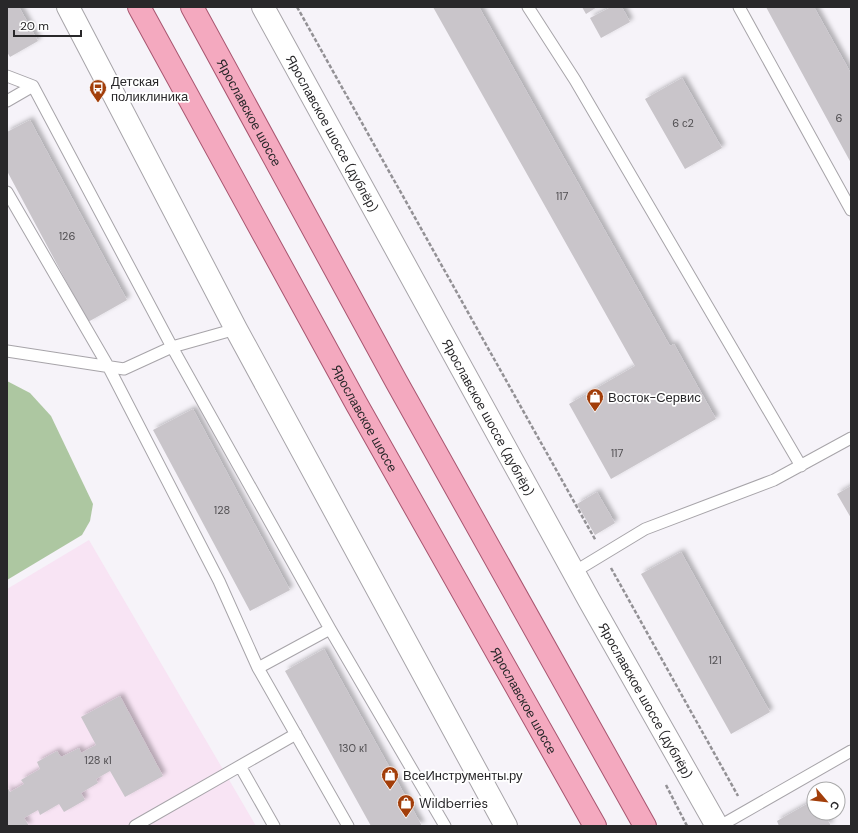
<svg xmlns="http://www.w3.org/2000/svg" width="858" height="833" viewBox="0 0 858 833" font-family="'DM Sans',sans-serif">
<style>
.education{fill:#f8e4f4}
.forest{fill:#adc7a1}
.building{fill:#c9c5ca;filter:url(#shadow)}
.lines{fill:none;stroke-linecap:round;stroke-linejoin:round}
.service-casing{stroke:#a7a4a9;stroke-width:13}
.tertiary-casing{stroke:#a7a4a9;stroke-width:24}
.primary-casing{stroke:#a85670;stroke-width:24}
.path{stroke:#939195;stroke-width:2.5;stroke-dasharray:4 2;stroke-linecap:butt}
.service{stroke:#fff;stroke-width:11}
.tertiary{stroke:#fff;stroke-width:22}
.primary{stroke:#f4a9bf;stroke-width:22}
.labels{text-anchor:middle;stroke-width:3.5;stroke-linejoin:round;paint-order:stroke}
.number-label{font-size:11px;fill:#514f52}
.poi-label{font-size:13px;fill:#29282a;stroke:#fff;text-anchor:start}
.street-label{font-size:13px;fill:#29282a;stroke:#fff}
</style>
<defs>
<filter id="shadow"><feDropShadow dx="3.5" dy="-3.5" stdDeviation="2" flood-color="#0004"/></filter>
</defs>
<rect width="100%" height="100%" fill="#f6f3f9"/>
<!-- education -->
<path class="education" d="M 89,540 L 256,826 L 7,826 L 7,589 Z"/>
<!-- forest -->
<path class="forest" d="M 7,381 L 30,393 L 51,416 L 93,504 L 90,521 L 82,535 L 7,580 Z"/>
<!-- building -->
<path class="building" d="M 7,7 L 19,7 L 38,41 L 10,57 L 7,52 Z
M 433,7 L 479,7 L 670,346 L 674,344 L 716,419 L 611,479 L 569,404 L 635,366 Z
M 582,7 L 597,7 L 586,14 Z
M 611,7 L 622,7 L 630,22 L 601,38 L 590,18 Z
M 766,7 L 814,7 L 848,68 L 851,74 L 851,163 Z
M 682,78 L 722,148 L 685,169 L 645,99 Z
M 30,120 L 127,300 L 88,322 L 7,171 L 7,132 Z
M 193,409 L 290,590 L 250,611 L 153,430 Z
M 851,486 L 851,518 L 837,494 Z
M 597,492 L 615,523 L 595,535 L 577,504 Z
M 681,552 L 770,712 L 731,734 L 641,574 Z
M 324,649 L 422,826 L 371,826 L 285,671 Z
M 120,696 L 163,776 L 125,797 L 110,771 L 96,779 L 98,783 L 81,793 L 85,800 L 64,812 L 59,804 L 40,815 L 38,810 L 24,818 L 29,826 L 7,826 L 7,787 L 10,792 L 24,784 L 21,780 L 40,769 L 37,762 L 57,751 L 61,757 L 79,748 L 81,753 L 96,745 L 81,717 Z
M 814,800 L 814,813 L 824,813 L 831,826 L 779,826 L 777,821 Z"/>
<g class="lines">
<!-- service casing -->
<g class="service-casing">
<path id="service" d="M 528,7 L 575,80 L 801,466
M 739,7 L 851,210
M 7,76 L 33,86 L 172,347 L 330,629 L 445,826
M 7,101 L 33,86
M 7,192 L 108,366 L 219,581 L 258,668 L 348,826
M 7,351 L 124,369 L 172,347 L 236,329
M 574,572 L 645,529 L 774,480 L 851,438
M 258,668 L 330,629
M 240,766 L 274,826
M 135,826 L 296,734
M 720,826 L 851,751"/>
</g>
<!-- tertiary casing -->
<g class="tertiary-casing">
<g id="tertiary">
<path d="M 68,7 L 236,329 L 506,826"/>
<path id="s1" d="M 263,7 L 589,600 L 717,826"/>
</g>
</g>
<!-- primary casing -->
<g class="primary-casing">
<g id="primary">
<path id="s2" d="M 139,7 L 356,403 L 595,826"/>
<path id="s3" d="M 192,7 L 396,381 L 645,826"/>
</g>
</g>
<!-- path -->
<path class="path" d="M 297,7 L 596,541
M 611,568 L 738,796
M 666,785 L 687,826"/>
<!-- service -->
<use href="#service" class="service"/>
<!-- tertiary -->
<use href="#tertiary" class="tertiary"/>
<!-- primary -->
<use href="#primary" class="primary"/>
</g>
<!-- icons -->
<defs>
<g id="bus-pin" transform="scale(0.9)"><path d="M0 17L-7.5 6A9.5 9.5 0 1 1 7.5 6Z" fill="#a23e0a" stroke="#fff"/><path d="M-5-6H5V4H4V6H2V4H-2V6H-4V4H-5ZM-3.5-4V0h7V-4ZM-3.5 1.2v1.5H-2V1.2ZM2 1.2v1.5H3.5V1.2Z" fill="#fff"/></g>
<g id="shop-pin" transform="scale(0.9)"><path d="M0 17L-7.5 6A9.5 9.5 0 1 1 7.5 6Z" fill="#a23e0a" stroke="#fff"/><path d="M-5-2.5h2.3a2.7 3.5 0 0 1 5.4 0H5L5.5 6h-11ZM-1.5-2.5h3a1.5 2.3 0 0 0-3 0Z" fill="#fff"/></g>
</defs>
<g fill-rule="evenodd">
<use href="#bus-pin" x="98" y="88"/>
<use href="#shop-pin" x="595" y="397"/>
<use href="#shop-pin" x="390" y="775"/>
<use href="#shop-pin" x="406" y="803"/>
</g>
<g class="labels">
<!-- number labels -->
<g class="number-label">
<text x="839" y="122">6</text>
<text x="683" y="127">6 с2</text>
<text x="562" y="200">117</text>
<text x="67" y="240">126</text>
<text x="617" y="457">117</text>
<text x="222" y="514">128</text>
<text x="715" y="664">121</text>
<text x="353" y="752">130 к1</text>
<text x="98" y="764">128 к1</text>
</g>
<!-- poi labels -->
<g class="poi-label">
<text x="111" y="86">Детская<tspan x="111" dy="15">поликлиника</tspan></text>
<text x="608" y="402">Восток-Сервис</text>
<text x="403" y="780">ВсеИнструменты.ру</text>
<text x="419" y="808">Wildberries</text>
</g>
<!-- street labels -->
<g class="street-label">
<text dy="5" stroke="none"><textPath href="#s3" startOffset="120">Ярославское шоссе</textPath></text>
<text dy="5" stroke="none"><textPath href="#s1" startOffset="144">Ярославское шоссе (дублёр)</textPath></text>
<text dy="5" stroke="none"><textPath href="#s1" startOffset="468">Ярославское шоссе (дублёр)</textPath></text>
<text dy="5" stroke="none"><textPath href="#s2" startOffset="469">Ярославское шоссе</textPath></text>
<text dy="5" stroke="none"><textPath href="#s2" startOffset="793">Ярославское шоссе</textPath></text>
<text dy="5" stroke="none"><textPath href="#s1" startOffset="792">Ярославское шоссе (дублёр)</textPath></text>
</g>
</g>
<!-- border -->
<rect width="858" height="833" fill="none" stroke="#29282a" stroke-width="16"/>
<!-- north arrow -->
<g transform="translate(826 801) rotate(118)"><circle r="19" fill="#ffffff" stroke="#a9a9aa"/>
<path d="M0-3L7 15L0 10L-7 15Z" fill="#a23e0a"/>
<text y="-6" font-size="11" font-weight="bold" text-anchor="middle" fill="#29282a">С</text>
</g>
<!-- scale -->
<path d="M14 30v6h67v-6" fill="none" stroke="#29282a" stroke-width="2"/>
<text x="20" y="30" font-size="12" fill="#29282a" stroke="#ffffff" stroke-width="3" paint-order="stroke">20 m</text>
</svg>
